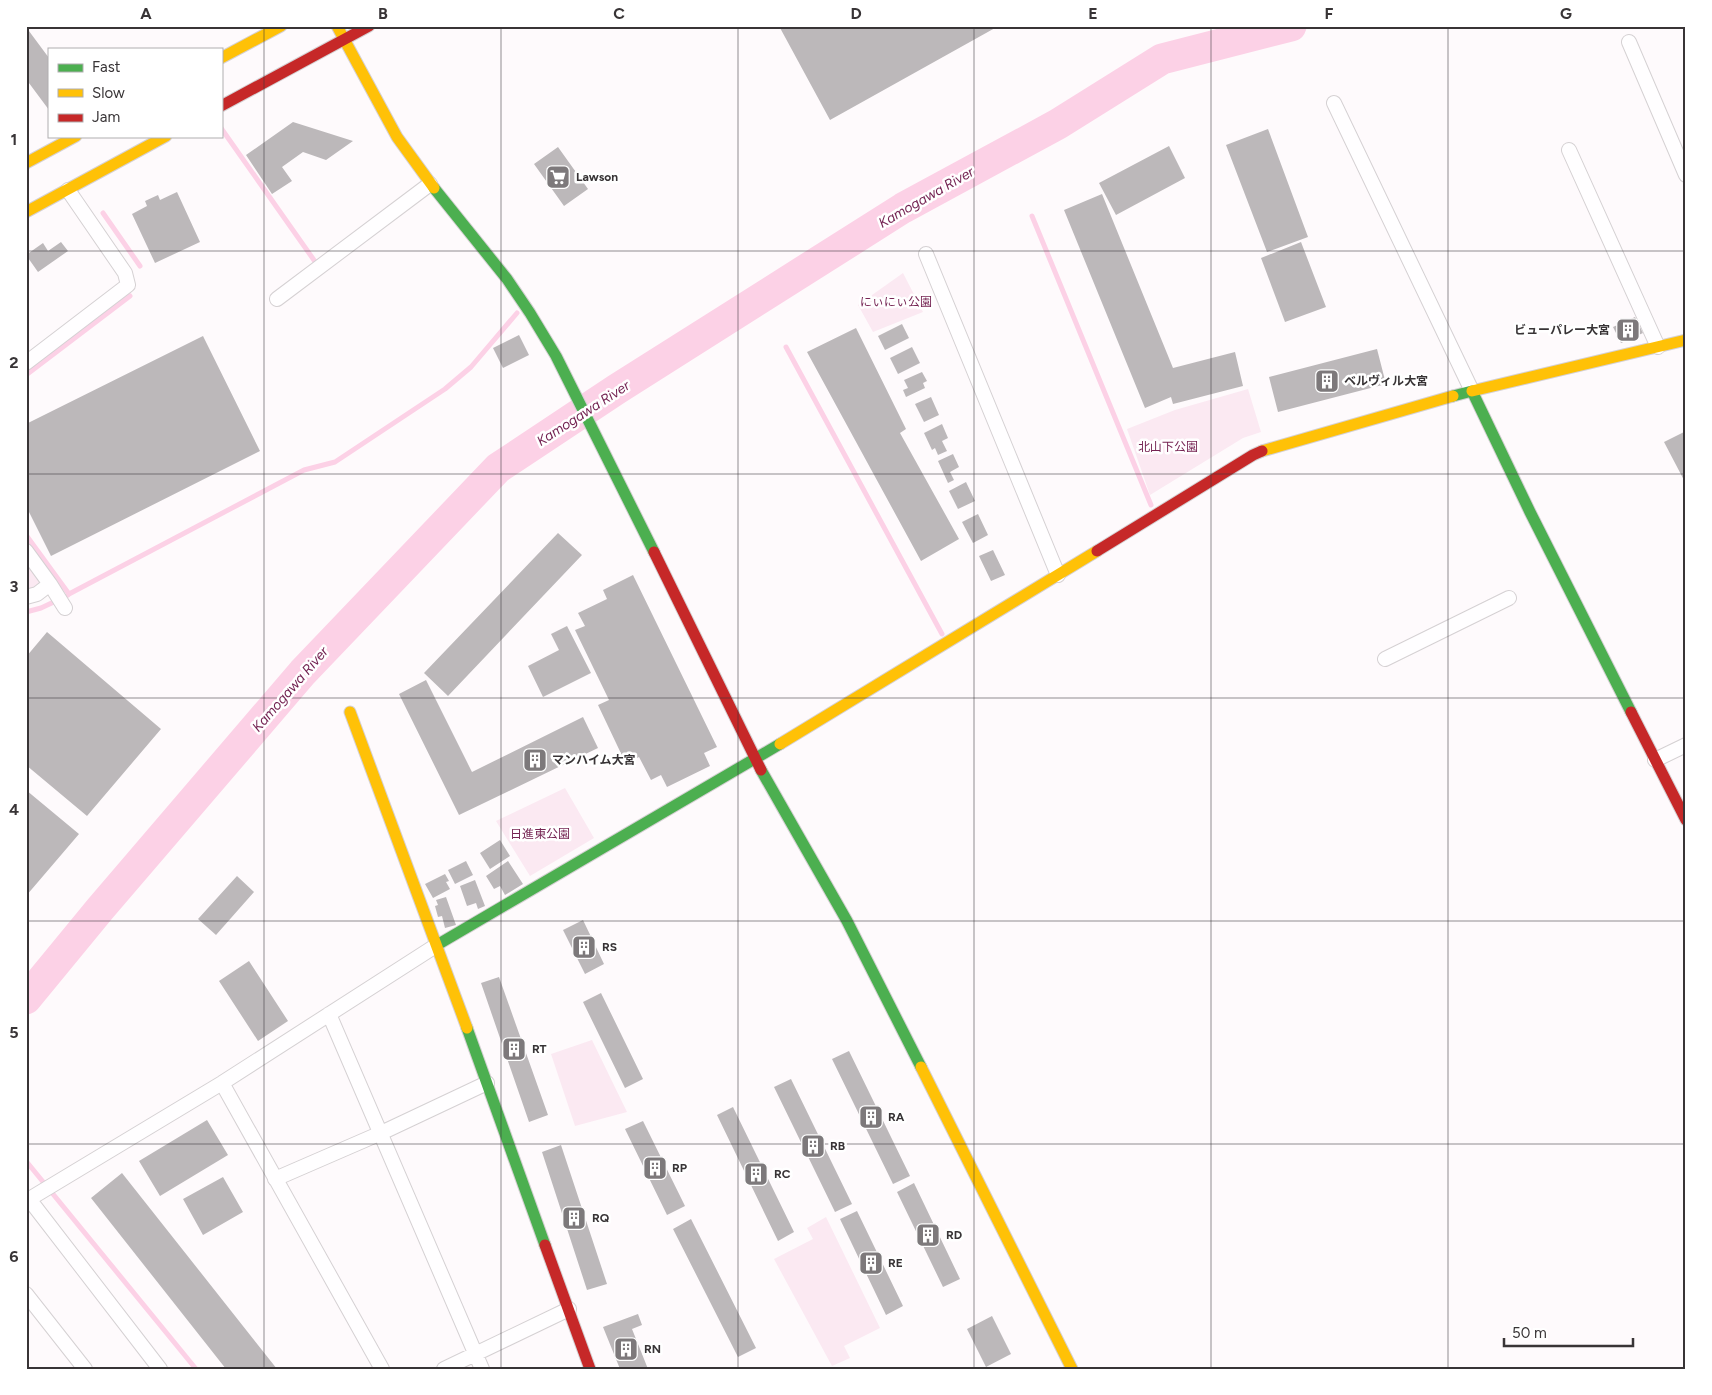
<svg xmlns="http://www.w3.org/2000/svg" width="1712" height="1395" viewBox="0 0 1712 1395" font-family="Figtree,'Noto Sans JP',sans-serif">
<style>
.green{fill:#fbe9f2}
.lines{fill:none;stroke-linecap:round;stroke-linejoin:round}
.stream{stroke:#fcd1e6;stroke-width:5}
.river{stroke:#fcd1e6;stroke-width:31}
.building{fill:#bcb8ba}
.street-casing{stroke:#d5d1d3;stroke-width:16}
.fast-casing{stroke:#d5d1d3;stroke-width:13}
.slow-casing{stroke:#d5d1d3;stroke-width:13}
.jam-casing{stroke:#d5d1d3;stroke-width:13}
.street{stroke:#fffeff;stroke-width:14}
.fast{stroke:#4caf50;stroke-width:11}
.slow{stroke:#ffc107;stroke-width:11}
.jam{stroke:#c62828;stroke-width:11}
.grid{fill:none;stroke:#383436;stroke-width:1;stroke-opacity:0.55}
.labels{text-anchor:middle;stroke-width:5;stroke-linejoin:round;paint-order:stroke}
.poi-label{font-size:12px;font-weight:bold;fill:#383436;stroke:#fff;text-anchor:start}
.park-label{font-size:12px;fill:#752453;stroke:#fff}
.water-label{font-size:14px;font-style:italic;fill:#711f4f;stroke:#fff}
.neatline{fill:none;stroke:#383436;stroke-width:2}
.grid-label{font-size:16px;text-anchor:middle;font-weight:bold;fill:#383436}
</style>
<rect width="100%" height="100%" fill="#fefafc"/>
<!-- green -->
<path class="green" d="M 903,273 L 923,312 L 873,332 L 858,305 Z
M 1248,389 L 1261,432 L 1243,438 L 1150,495 L 1127,429 L 1175,410 Z
M 26,559 L 45,584 L 26,593 Z
M 565,788 L 594,838 L 530,876 L 496,821 Z
M 592,1040 L 627,1112 L 575,1126 L 551,1054 Z
M 826,1217 L 880,1328 L 844,1346 L 850,1358 L 832,1366 L 774,1259 L 813,1239 L 807,1228 Z"/>
<g class="lines">
<!-- stream -->
<path class="stream" d="M 221,128 L 316,263
M 103,213 L 140,266
M 1032,216 L 1151,505
M 786,347 L 942,634
M 26,375 L 130,296
M 26,535 L 69,594 L 68,595
M 69,594 L 304,470 L 335,462 L 445,389 L 471,367 L 517,313
M 26,612 L 41,608 L 58,600
M 26,1161 L 196,1369"/>
<!-- river -->
<path class="river" d="M 26,999 L 100,909 L 303,672 L 498,468 L 617,389 L 903,208 L 1058,124 L 1162,59 L 1291,26"/>
</g>
<!-- building -->
<path class="building" d="M 779,26 L 994,26 L 995,28 L 830,120 Z
M 26,27 L 49,58 L 49,110 L 26,79 Z
M 293,122 L 353,141 L 326,160 L 303,152 L 282,167 L 292,181 L 272,194 L 246,155 Z
M 1268,129 L 1308,237 L 1267,252 L 1226,145 Z
M 1169,146 L 1185,178 L 1116,215 L 1099,183 Z
M 558,147 L 588,189 L 564,206 L 534,164 Z
M 177,192 L 200,242 L 155,263 L 132,214 L 147,206 L 145,201 L 158,195 L 160,200 Z
M 1102,194 L 1173,368 L 1235,352 L 1243,386 L 1173,404 L 1171,397 L 1145,408 L 1064,210 Z
M 61,242 L 68,251 L 38,272 L 26,255 L 43,243 L 48,251 Z
M 1301,242 L 1326,307 L 1285,322 L 1261,258 Z
M 1635,317 L 1643,333 L 1621,343 L 1613,327 Z
M 902,324 L 909,338 L 885,350 L 878,336 Z
M 856,328 L 906,429 L 900,433 L 959,539 L 921,561 L 807,352 Z
M 519,335 L 529,355 L 503,368 L 493,348 Z
M 203,336 L 260,451 L 51,556 L 26,506 L 26,424 Z
M 912,347 L 920,363 L 898,374 L 890,358 Z
M 1377,349 L 1386,384 L 1278,412 L 1269,377 Z
M 922,372 L 927,381 L 923,383 L 925,388 L 906,397 L 903,390 L 908,388 L 904,380 Z
M 931,397 L 939,415 L 924,422 L 915,404 Z
M 942,424 L 948,438 L 942,441 L 947,451 L 938,455 L 935,448 L 932,450 L 924,433 Z
M 1686,431 L 1686,484 L 1664,442 Z
M 953,454 L 959,467 L 950,472 L 954,480 L 948,483 L 938,461 Z
M 966,482 L 975,501 L 958,509 L 949,491 Z
M 978,514 L 988,535 L 973,543 L 962,522 Z
M 558,533 L 582,555 L 448,696 L 424,673 Z
M 993,550 L 1005,575 L 991,581 L 979,556 Z
M 633,575 L 717,747 L 704,753 L 710,766 L 667,787 L 661,775 L 651,780 L 639,757 L 626,764 L 598,705 L 609,700 L 575,630 L 585,626 L 578,613 L 607,599 L 603,590 Z
M 567,626 L 591,673 L 543,697 L 528,666 L 559,650 L 551,634 Z
M 47,632 L 161,729 L 87,816 L 26,765 L 26,657 Z
M 426,680 L 472,772 L 583,717 L 598,748 L 459,815 L 399,694 Z
M 26,790 L 79,834 L 26,896 Z
M 500,840 L 510,856 L 490,869 L 480,853 Z
M 466,861 L 473,875 L 455,884 L 448,870 Z
M 508,861 L 523,884 L 505,895 L 500,886 L 494,889 L 486,876 Z
M 445,874 L 449,881 L 446,882 L 450,889 L 433,898 L 425,884 Z
M 237,876 L 254,892 L 216,935 L 198,919 Z
M 475,880 L 485,906 L 478,909 L 476,903 L 467,906 L 460,886 Z
M 446,897 L 456,925 L 445,928 L 442,916 L 438,917 L 435,906 L 438,905 L 436,900 Z
M 583,920 L 604,964 L 585,974 L 563,930 Z
M 249,961 L 288,1021 L 258,1041 L 219,981 Z
M 499,977 L 548,1115 L 529,1122 L 481,983 Z
M 601,993 L 643,1079 L 625,1088 L 583,1002 Z
M 849,1051 L 910,1176 L 893,1184 L 832,1059 Z
M 791,1079 L 852,1204 L 835,1212 L 774,1087 Z
M 733,1107 L 794,1232 L 778,1241 L 717,1115 Z
M 207,1120 L 228,1155 L 160,1196 L 139,1161 Z
M 643,1121 L 685,1206 L 667,1215 L 625,1129 Z
M 561,1145 L 607,1284 L 587,1290 L 542,1152 Z
M 122,1173 L 277,1369 L 226,1369 L 91,1198 Z
M 223,1177 L 243,1212 L 203,1235 L 183,1199 Z
M 914,1183 L 960,1279 L 943,1287 L 897,1192 Z
M 857,1211 L 903,1306 L 886,1315 L 840,1219 Z
M 691,1219 L 756,1348 L 738,1357 L 673,1229 Z
M 638,1314 L 642,1325 L 632,1329 L 648,1369 L 620,1369 L 603,1327 Z
M 992,1316 L 1011,1354 L 986,1367 L 967,1329 Z"/>
<g class="lines">
<!-- street casing -->
<g class="street-casing">
<path id="street" d="M 1629,42 L 1686,175
M 1334,103 L 1472,391
M 1569,150 L 1658,347
M 926,254 L 1058,575
M 277,299 L 430,184
M 26,363 L 128,285 L 125,273 L 68,190
M 26,551 L 50,584 L 37,594 L 26,597
M 50,584 L 65,608
M 1385,659 L 1509,598
M 1655,760 L 1686,745
M 329,1014 L 482,1369
M 222,1083 L 382,1369
M 275,1179 L 381,1133 L 487,1083
M 29,1199 L 160,1369
M 26,1201 L 222,1083 L 437,945
M 26,1294 L 85,1369
M 444,1369 L 569,1309"/>
</g>
<!-- fast casing -->
<g class="fast-casing">
<path id="fast" d="M 434,188 L 507,279 L 530,313 L 556,356 L 654,552
M 1453,396 L 1472,391 L 1530,512 L 1631,712
M 761,770 L 847,921 L 921,1067
M 437,945 L 780,744
M 467,1028 L 545,1245"/>
</g>
<!-- slow casing -->
<g class="slow-casing">
<path id="slow" d="M 337,26 L 397,137 L 434,188
M 221,58 L 281,26
M 26,163 L 76,136
M 26,212 L 166,136
M 1472,391 L 1686,340
M 1262,451 L 1453,396
M 350,712 L 467,1028
M 780,744 L 1097,551
M 921,1067 L 1072,1369"/>
</g>
<!-- jam casing -->
<g class="jam-casing">
<path id="jam" d="M 221,106 L 369,26
M 1097,551 L 1253,455 L 1262,451
M 654,552 L 761,770
M 1631,712 L 1686,820
M 545,1245 L 590,1369"/>
</g>
<!-- street -->
<use href="#street" class="street"/>
<!-- fast -->
<use href="#fast" class="fast"/>
<!-- slow -->
<use href="#slow" class="slow"/>
<!-- jam -->
<use href="#jam" class="jam"/>
</g>
<!-- grid -->
<path class="grid" d="M 264,26 L 264,1369M 501,26 L 501,1369M 738,26 L 738,1369M 974,26 L 974,1369M 1211,26 L 1211,1369M 1448,26 L 1448,1369M 26,251 L 1686,251M 26,474 L 1686,474M 26,698 L 1686,698M 26,921 L 1686,921M 26,1144 L 1686,1144"/>
<!-- icons -->
<defs>
<g id="supermarket-square" transform="scale(1.25)"><rect x="-9" y="-9" width="18" height="18" rx="4" fill="#7d797b" stroke="#fff"/><path d="M-6-5.5h2.5l.6 2H6L4.5 2H-2.5L-4.4-4H-6ZM-1.5 3.2a1.3 1.3 0 1 0 .1 0ZM3 3.2a1.3 1.3 0 1 0 .1 0Z" fill="#fff"/></g>
<g id="building-square" transform="scale(1.25)"><rect x="-9" y="-9" width="18" height="18" rx="4" fill="#7d797b" stroke="#fff"/><path d="M-4-6H4V6H1V3H-1V6H-4ZM-2.5-4.3h1.7v1.8h-1.7ZM.8-4.3h1.7v1.8H.8ZM-2.5-1h1.7V.8h-1.7ZM.8-1h1.7V.8H.8Z" fill="#fff"/></g>
</defs>
<g fill-rule="evenodd">
<use href="#supermarket-square" x="558" y="177"/>
<use href="#building-square" x="1628" y="330"/>
<use href="#building-square" x="1327" y="381"/>
<use href="#building-square" x="535" y="760"/>
<use href="#building-square" x="584" y="947"/>
<use href="#building-square" x="514" y="1049"/>
<use href="#building-square" x="871" y="1117"/>
<use href="#building-square" x="813" y="1146"/>
<use href="#building-square" x="655" y="1168"/>
<use href="#building-square" x="756" y="1174"/>
<use href="#building-square" x="574" y="1218"/>
<use href="#building-square" x="928" y="1235"/>
<use href="#building-square" x="871" y="1263"/>
<use href="#building-square" x="626" y="1349"/>
</g>
<g class="labels">
<!-- poi labels -->
<g class="poi-label">
<text x="576" y="181">Lawson</text>
<text x="1610" y="334" text-anchor="end">ビューパレー大宮</text>
<text x="1344" y="385">ベルヴィル大宮</text>
<text x="552" y="764">マンハイム大宮</text>
<text x="602" y="951">RS</text>
<text x="532" y="1053">RT</text>
<text x="888" y="1121">RA</text>
<text x="830" y="1150">RB</text>
<text x="672" y="1172">RP</text>
<text x="774" y="1178">RC</text>
<text x="592" y="1222">RQ</text>
<text x="946" y="1239">RD</text>
<text x="888" y="1267">RE</text>
<text x="644" y="1353">RN</text>
</g>
<!-- park labels -->
<g class="park-label">
<text x="896" y="306">にぃにぃ公園</text>
<text x="1168" y="451">北山下公園</text>
<text x="540" y="838">日進東公園</text>
</g>
<!-- water labels -->
<g class="water-label">
<text transform="translate(926 197) rotate(-30)" y="5">Kamogawa River</text>
<text transform="translate(583 413) rotate(-33)" y="5">Kamogawa River</text>
<text transform="translate(290 689) rotate(-49)" y="5">Kamogawa River</text>
</g>
</g>
<!-- border -->
<rect width="1712" height="1395" fill="none" stroke="#ffffff" stroke-width="55"/>
<!-- legend -->
<rect x="48" y="48" width="175" height="90" fill="#ffffff" stroke="#afaeaf"/>
<rect x="58" y="64" width="25" height="8" fill="#4caf50" stroke="#afaeaf"/>
<text x="92" y="72" font-size="15" fill="#383436">Fast</text>
<rect x="58" y="89" width="25" height="8" fill="#ffc107" stroke="#afaeaf"/>
<text x="92" y="98" font-size="15" fill="#383436">Slow</text>
<rect x="58" y="114" width="25" height="8" fill="#c62828" stroke="#afaeaf"/>
<text x="92" y="122" font-size="15" fill="#383436">Jam</text>
<!-- scale -->
<path d="M1504 1338v8h129v-8" fill="none" stroke="#383436" stroke-width="2.5"/>
<text x="1512" y="1338" font-size="15" fill="#383436" stroke="#ffffff" stroke-width="4" paint-order="stroke">50 m</text>
<rect x="28" y="28" width="1656" height="1340" class="neatline"/>
<g class="grid-label">
<text x="146" y="19">A</text>
<text x="383" y="19">B</text>
<text x="619" y="19">C</text>
<text x="856" y="19">D</text>
<text x="1093" y="19">E</text>
<text x="1329" y="19">F</text>
<text x="1566" y="19">G</text>
<text x="14" y="145">1</text>
<text x="14" y="368">2</text>
<text x="14" y="592">3</text>
<text x="14" y="815">4</text>
<text x="14" y="1038">5</text>
<text x="14" y="1262">6</text>
</g>
</svg>
